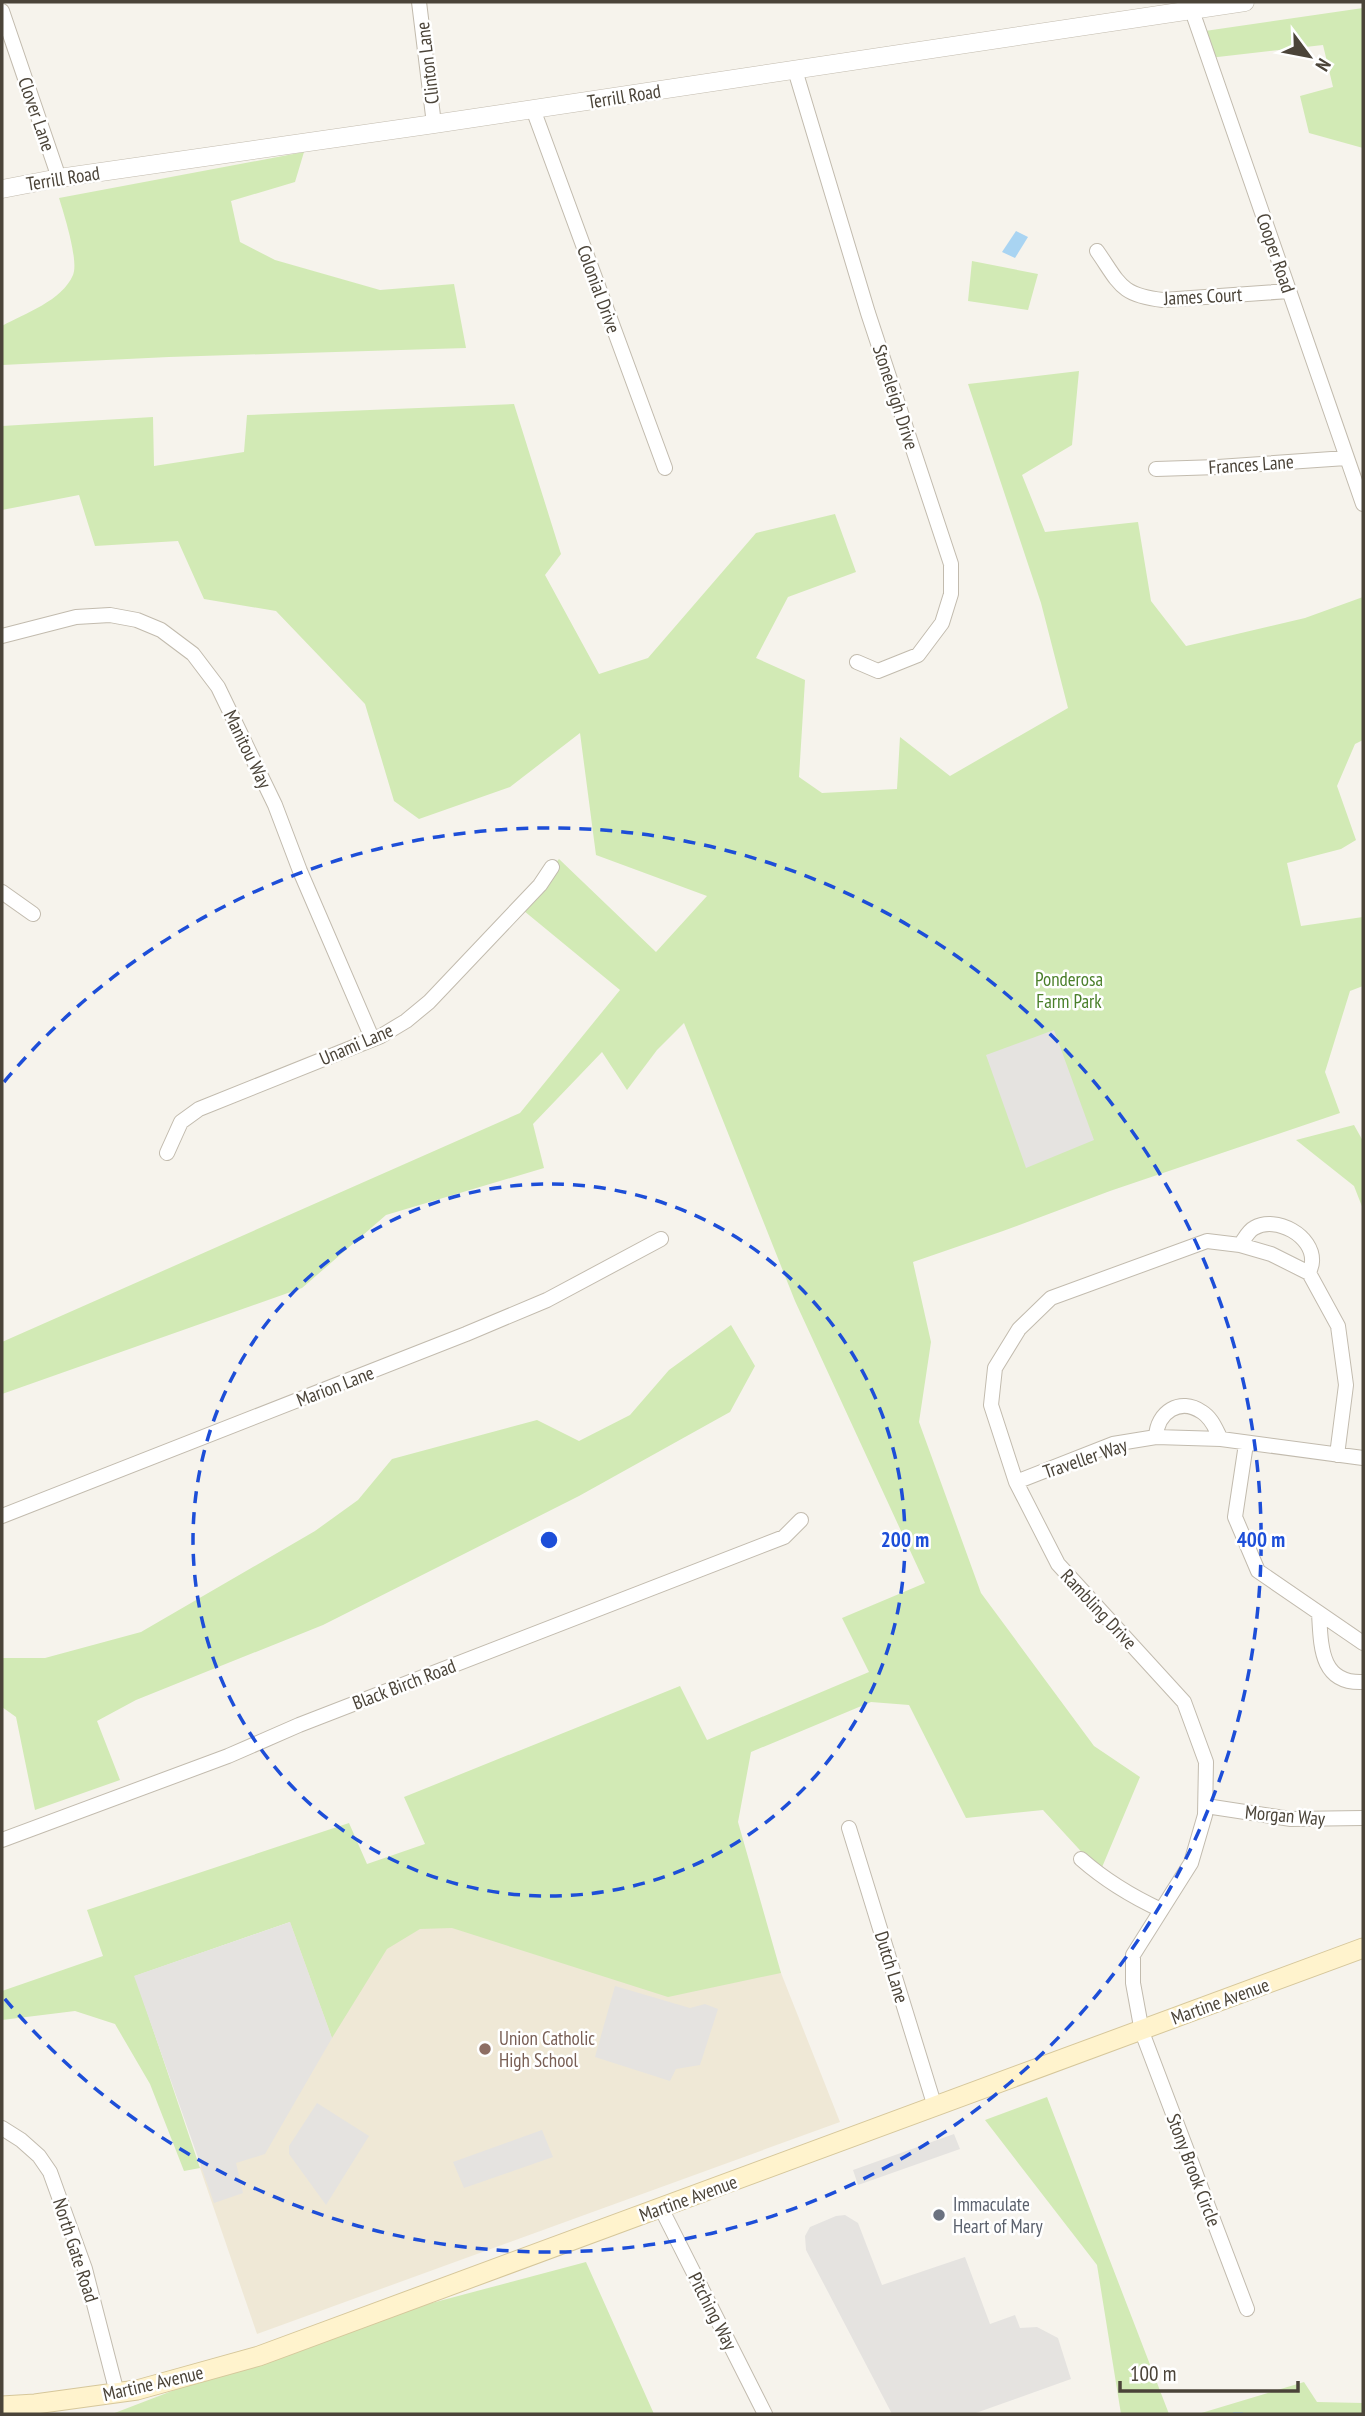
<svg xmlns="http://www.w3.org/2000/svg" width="1365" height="2416" viewBox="0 0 1365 2416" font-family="'PT Sans Narrow',sans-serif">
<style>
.education{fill:#efe8d6}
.green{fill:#d2eab5}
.parking{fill:#e5e3e0}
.water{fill:#a9d4f2}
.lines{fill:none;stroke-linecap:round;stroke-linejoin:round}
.stream{stroke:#a9d4f2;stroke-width:3.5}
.minor-casing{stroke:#c2bbae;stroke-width:16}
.tertiary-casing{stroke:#c2bbae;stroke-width:19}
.secondary-casing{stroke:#d6c79b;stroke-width:21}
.minor{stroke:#fff;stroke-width:14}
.tertiary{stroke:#fff;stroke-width:18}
.secondary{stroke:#fff3cd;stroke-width:19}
.ring{fill:none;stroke:#1d4ed8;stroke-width:3.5;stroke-dasharray:12 9}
.education-dot{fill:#8d6e63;stroke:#fff;stroke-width:2.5}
.worship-dot{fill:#6b7280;stroke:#fff;stroke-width:2.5}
.labels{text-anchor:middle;stroke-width:5;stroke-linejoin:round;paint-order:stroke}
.street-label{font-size:19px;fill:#4b4439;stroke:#fff}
.park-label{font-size:19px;fill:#4a7f2a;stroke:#fff}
.education-label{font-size:19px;fill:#785e54;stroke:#fff;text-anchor:start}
.worship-label{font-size:19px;fill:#5b616d;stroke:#fff;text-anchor:start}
.centre{fill:#1d4ed8;stroke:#fff;stroke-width:3.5}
.ring-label{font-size:21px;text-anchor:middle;font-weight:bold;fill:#1d4ed8;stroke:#fff;stroke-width:5;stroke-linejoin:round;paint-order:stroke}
</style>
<rect width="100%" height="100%" fill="#f6f3ec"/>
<!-- education -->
<path class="education" d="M 666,1747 L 781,1973 L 840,2122 L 257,2334 L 200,2168 L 290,1922 Z"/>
<!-- green -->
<path class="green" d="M 1363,8 L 1363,148 L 1309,133 L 1300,96 L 1333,87 L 1323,45 L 1209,58 L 1198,32 Z
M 304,152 L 295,182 L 231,201 L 240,242 L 275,260 L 380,290 L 454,284 L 466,348 L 169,357 L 2,365 L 2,326 C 25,313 62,301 73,275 C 79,261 64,214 59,198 Z
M 972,261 L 1038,274 L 1028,310 L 968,301 Z
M 1079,371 L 1072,445 L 1022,475 L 1045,532 L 1138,522 L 1151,601 L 1186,646 L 1305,618 L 1363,597 L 1363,740 L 1355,744 L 1337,786 L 1356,840 L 1341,849 L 1287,863 L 1301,926 L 1363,917 L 1363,986 L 1350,991 L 1325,1072 L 1340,1113 L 1110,1191 L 1003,1231 L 913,1262 L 931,1342 L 919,1422 L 981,1593 L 1094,1746 L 1140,1777 L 1100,1872 L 1043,1810 L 966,1818 L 909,1705 L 871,1702 L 751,1752 L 738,1822 L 781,1973 L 668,1997 L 452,1928 L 420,1929 L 387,1949 L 332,2038 L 290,1922 L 135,1976 L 200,2168 L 184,2171 L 150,2084 L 115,2024 L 75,2011 L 2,2020 L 2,1991 L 103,1956 L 87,1910 L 349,1823 L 367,1864 L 425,1844 L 404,1797 L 680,1686 L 707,1740 L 869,1672 L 842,1618 L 925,1583 L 795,1301 L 684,1023 L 657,1050 L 627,1090 L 602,1052 L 533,1124 L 544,1168 L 386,1215 L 302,1288 L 2,1394 L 2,1342 L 520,1113 L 620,990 L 518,906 L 559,859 L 656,952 L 707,896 L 596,855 L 580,733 L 510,787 L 419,819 L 394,801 L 365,704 L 276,611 L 204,599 L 178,541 L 95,546 L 79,495 L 2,510 L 2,426 L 153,417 L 154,466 L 244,452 L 247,415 L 514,404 L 561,554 L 545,575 L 599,674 L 648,658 L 756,533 L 835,514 L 856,572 L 788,597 L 756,658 L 805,680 L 799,777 L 822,793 L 897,789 L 900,737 L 950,776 L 1068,708 L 1041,603 L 968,384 Z
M 1354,1125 L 1363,1141 L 1363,1209 L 1354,1186 L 1296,1140 Z
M 731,1325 L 755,1366 L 730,1412 L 579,1496 L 323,1625 L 136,1700 L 97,1721 L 120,1780 L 35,1810 L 16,1717 L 2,1707 L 2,1658 L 45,1658 L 141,1632 L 315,1531 L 358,1500 L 392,1459 L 537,1420 L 579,1441 L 630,1415 L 669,1370 Z
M 1047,2097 L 1169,2414 L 1121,2414 L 1097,2265 L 985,2120 Z
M 586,2262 L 654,2414 L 112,2414 L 237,2366 L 413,2308 Z
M 1304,2382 L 1317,2402 L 1363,2403 L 1363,2414 L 1198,2414 Z"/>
<!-- parking -->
<path class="parking" d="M 1054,1030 L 1094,1140 L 1026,1168 L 986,1055 Z
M 290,1922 L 332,2038 L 265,2154 L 236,2163 L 243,2193 L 214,2203 L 134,1976 Z
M 615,1986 L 690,2008 L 705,2004 L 718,2009 L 700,2065 L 676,2069 L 670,2081 L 595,2057 Z
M 317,2103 L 369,2136 L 326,2205 L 289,2154 L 289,2146 Z
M 542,2130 L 553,2157 L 464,2188 L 453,2162 Z
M 954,2134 L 960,2149 L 858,2185 L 853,2170 Z
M 845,2215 L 858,2223 L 882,2285 L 965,2257 L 990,2324 L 1015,2315 L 1020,2328 L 1037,2327 L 1058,2338 L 1071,2379 L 973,2414 L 892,2414 L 806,2250 L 805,2236 L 810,2227 L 836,2216 Z"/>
<!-- water -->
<path class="water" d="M 1016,231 L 1028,237 L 1015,258 L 1002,252 Z"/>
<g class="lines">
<!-- stream -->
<path class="stream" d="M 1234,2414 L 1242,2414"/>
<!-- minor casing -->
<g class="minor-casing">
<path id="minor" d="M 419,2 L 434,124
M 1189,2 L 1363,504
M 2,11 L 59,178
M 795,70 L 868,313 L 951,564 L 951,594 L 942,623 L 918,655 L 878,671 L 857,662
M 533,109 L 665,468
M 1097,251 C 1120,284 1120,295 1163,300 L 1289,291
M 1156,469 L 1218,467 L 1346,458
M 2,636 L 76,617 L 110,615 L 137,620 L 161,630 L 193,654 L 218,687 L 275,805 L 300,871 L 372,1038
M 2,892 L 33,914
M 167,1153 L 181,1122 L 199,1109 L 381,1036 L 406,1021 L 429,1002 L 540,885 L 552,867
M 1240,1245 C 1244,1240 1248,1231 1254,1228 C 1276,1215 1314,1236 1312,1262 C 1312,1266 1310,1269 1309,1273
M 1156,1437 C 1157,1412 1180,1397 1202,1412 C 1212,1418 1216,1430 1221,1439
M 1246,1444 L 1235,1517 L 1258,1571 L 1363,1643
M 1016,1482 L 1113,1444 L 1156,1437 L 1221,1439 L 1363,1458
M 2,1516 L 466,1334 L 547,1300 L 661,1239
M 1319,1613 C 1321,1646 1320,1684 1363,1682
M 1206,1806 L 1291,1819 L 1363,1818
M 849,1828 L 935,2107
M 2,1840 L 228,1756 L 299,1725 L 784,1537 L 801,1520
M 1081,1859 C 1106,1881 1131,1896 1161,1910
M 2,2128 L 21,2140 L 39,2156 L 50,2172 L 85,2269 L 117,2393
M 661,2208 L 765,2414
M 1247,2309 L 1142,2032 L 1133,1983 L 1133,1955 L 1191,1863 L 1205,1815 L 1206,1762 L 1184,1702 L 1058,1564 L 1016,1482 L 991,1405 L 995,1368 L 1019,1329 L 1051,1298 L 1207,1241 L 1240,1245 L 1271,1254 L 1309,1273 L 1338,1326 L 1346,1385 L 1337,1455"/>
</g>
<!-- tertiary casing -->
<g class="tertiary-casing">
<path id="tertiary" d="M 2,189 L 59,178 L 434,124 L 1245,2"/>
</g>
<!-- secondary casing -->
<g class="secondary-casing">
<path id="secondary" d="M 2,2406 L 35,2404 L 137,2390 L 259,2356 L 1363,1948"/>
</g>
<!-- minor -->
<use href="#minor" class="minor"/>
<!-- tertiary -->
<use href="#tertiary" class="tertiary"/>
<!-- secondary -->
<use href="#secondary" class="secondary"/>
</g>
<!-- distance rings -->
<g class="ring">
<circle cx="549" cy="1540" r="356"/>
<path d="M4 1082A712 712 0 1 1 4 1998"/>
</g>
<!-- markers -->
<circle class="education-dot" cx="485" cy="2049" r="7"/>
<circle class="worship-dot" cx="939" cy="2215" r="7"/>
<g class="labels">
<!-- street labels -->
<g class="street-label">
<text transform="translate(427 63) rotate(-97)" y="7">Clinton Lane</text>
<text transform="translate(624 96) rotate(-9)" y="7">Terrill Road</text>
<text transform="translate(37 114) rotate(71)" y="7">Clover Lane</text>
<text transform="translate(63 178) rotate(-9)" y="7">Terrill Road</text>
<text transform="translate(1276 253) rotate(71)" y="7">Cooper Road</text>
<text transform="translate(599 289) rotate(70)" y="7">Colonial Drive</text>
<text transform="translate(1203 296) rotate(-3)" y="7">James Court</text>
<text transform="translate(896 397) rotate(72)" y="7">Stoneleigh Drive</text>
<text transform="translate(1251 464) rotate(-4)" y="7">Frances Lane</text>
<text transform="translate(248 749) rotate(64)" y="7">Manitou Way</text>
<text transform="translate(356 1044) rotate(-23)" y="7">Unami Lane</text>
<text transform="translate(335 1386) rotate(-21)" y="7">Marion Lane</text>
<text transform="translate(1085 1458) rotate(-19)" y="7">Traveller Way</text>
<text transform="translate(1099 1609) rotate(47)" y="7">Rambling Drive</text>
<text transform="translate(404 1684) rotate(-21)" y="7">Black Birch Road</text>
<text transform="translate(1285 1815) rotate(5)" y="7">Morgan Way</text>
<text transform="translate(892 1967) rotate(73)" y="7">Dutch Lane</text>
<text transform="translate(1220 2001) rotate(-20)" y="7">Martine Avenue</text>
<text transform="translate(1194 2170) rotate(69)" y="7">Stony Brook Circle</text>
<text transform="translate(688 2198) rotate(-20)" y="7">Martine Avenue</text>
<text transform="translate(76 2250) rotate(72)" y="7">North Gate Road</text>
<text transform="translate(713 2311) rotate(63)" y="7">Pitching Way</text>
<text transform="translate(153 2383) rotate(-13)" y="7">Martine Avenue</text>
</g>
<!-- park labels -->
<g class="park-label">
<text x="1069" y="986">Ponderosa<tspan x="1069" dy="22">Farm Park</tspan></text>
</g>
<!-- education labels -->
<g class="education-label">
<text x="499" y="2045">Union Catholic<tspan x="499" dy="22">High School</tspan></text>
</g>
<!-- worship labels -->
<g class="worship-label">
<text x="953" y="2211">Immaculate<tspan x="953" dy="22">Heart of Mary</tspan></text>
</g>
</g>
<circle cx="549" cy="1540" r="10" class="centre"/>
<g class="ring-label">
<text x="905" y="1547">200 m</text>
<text x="1261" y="1547">400 m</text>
</g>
<!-- border -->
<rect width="1365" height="2416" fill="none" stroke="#4b4439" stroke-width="7"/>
<!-- north arrow -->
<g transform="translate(1309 56) rotate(122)" stroke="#ffffff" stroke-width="5" paint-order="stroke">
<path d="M0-5L12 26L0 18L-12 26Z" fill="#4b4439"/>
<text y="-10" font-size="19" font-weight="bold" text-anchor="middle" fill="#4b4439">N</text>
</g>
<!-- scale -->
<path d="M1120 2381v10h178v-10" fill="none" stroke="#4b4439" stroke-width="3.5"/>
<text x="1130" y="2381" font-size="21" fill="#4b4439" stroke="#ffffff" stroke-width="5" paint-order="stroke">100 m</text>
</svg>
